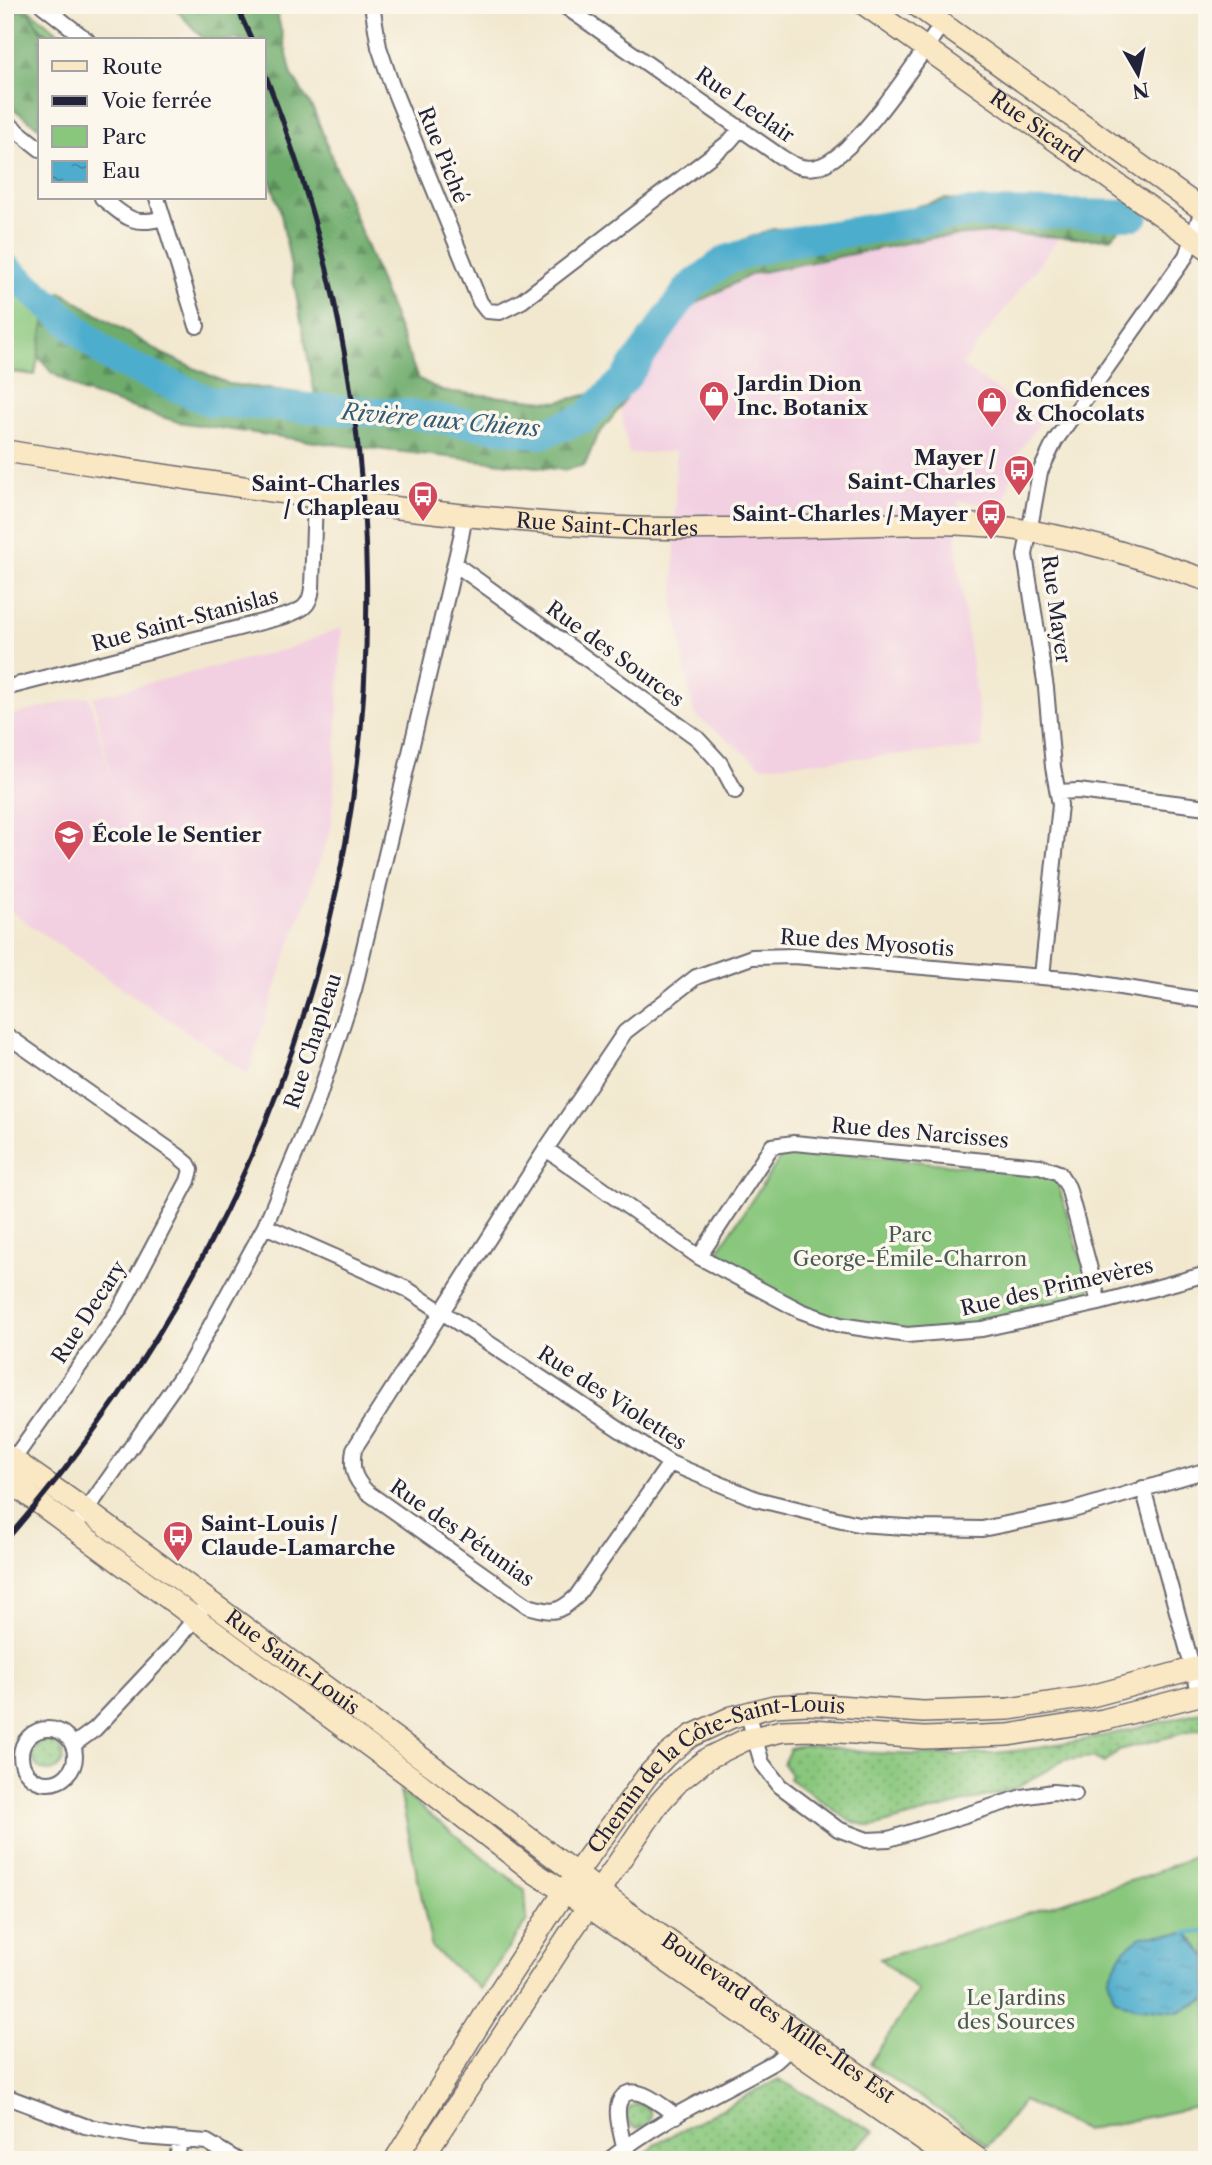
<svg xmlns="http://www.w3.org/2000/svg" width="1212" height="2165" viewBox="0 0 1212 2165" font-family="'Libre Caslon Text',serif">
<style>
.built{fill:#f2cfe1}
.grass{fill:url(#grass-dots);stroke:#56745c;stroke-width:2}
.forest{fill:url(#forest-firs);stroke:#486754;stroke-width:2}
.park{fill:#89c77d;stroke:#56745c;stroke-width:2}
.water{fill:url(#water-ripples);stroke:#386884;stroke-width:2}
.lines{fill:none;stroke-linecap:round;stroke-linejoin:round}
.stream{stroke:#4eadcd;stroke-width:5}
.river{stroke:#4eadcd;stroke-width:30}
.street-casing{stroke:#6b676f;stroke-width:18}
.secondary-casing{stroke:#6b676f;stroke-width:24}
.street{stroke:#fff;stroke-width:14}
.secondary{stroke:#fae7c3;stroke-width:21}
.rail{stroke:#22223b;stroke-width:5}
.labels{text-anchor:middle;stroke-width:7;stroke-linejoin:round;paint-order:stroke}
.street-label{font-size:21px;fill:#22223b;stroke:#fbf7ec}
.poi-label{font-size:21px;font-weight:bold;fill:#22223b;stroke:#fbf7ec;text-anchor:start}
.park-label{font-size:21px;fill:#465c52;stroke:#fbf7ec}
.water-label{font-size:23px;font-style:italic;fill:#345a75;stroke:#fbf7ec}
</style>
<defs>
<pattern id="grass-dots" width="8" height="8" patternUnits="userSpaceOnUse" patternTransform="scale(1.75)"><rect width="8" height="8" fill="#89c77d"/><path d="M2 2h.1M6 6h.1" fill="none" stroke="#70a168" stroke-width="1.8" stroke-linecap="round"/></pattern>
<pattern id="forest-firs" width="22" height="20" patternUnits="userSpaceOnUse" patternTransform="scale(1.75)"><rect width="22" height="20" fill="#6eac6c"/><path d="M5 1l3.5 6h-7zM16 11l3.5 6h-7z" fill="#5a8c5a"/></pattern>
<pattern id="water-ripples" width="26" height="14" patternUnits="userSpaceOnUse" patternTransform="scale(1.75)"><rect width="26" height="14" fill="#4eadcd"/><path d="M2 4q2-2 4 0t4 0M15 11q2-2 4 0t4 0" fill="none" stroke="#408ca8"/></pattern>
</defs>
<rect width="100%" height="100%" fill="#fbf7ec"/>
<filter id="ink" filterUnits="userSpaceOnUse"><feTurbulence type="fractalNoise" baseFrequency=".0143" numOctaves="2"/><feDisplacementMap in="SourceGraphic" scale="14" xChannelSelector="R" yChannelSelector="G"/><feConvolveMatrix kernelMatrix="1 2 1 2 8 2 1 2 1" color-interpolation-filters="sRGB"/></filter>
<filter id="wash" filterUnits="userSpaceOnUse"><feTurbulence type="fractalNoise" baseFrequency=".00686" numOctaves="4" result="noise"/><feDisplacementMap in="SourceGraphic" scale="28" xChannelSelector="R" yChannelSelector="G"/><feGaussianBlur stdDeviation="1.57" result="paint"/><feColorMatrix in="noise" values="0 0 0 0 0 0 0 0 0 0 0 0 0 0 0 0 0 1.4 0 .05"/><feComposite in="paint" operator="in"/></filter>
<g filter="url(#wash)">
<rect width="100%" height="100%" fill="#f2e8cf"/>
<!-- built -->
<path class="built" d="M 990,233 L 1060,237 L 962,365 L 1041,421 L 1018,453 L 1003,507 L 959,501 L 956,547 L 983,748 L 762,766 L 694,714 L 674,604 L 676,451 L 629,454 L 620,408 L 665,328 L 687,308 L 752,274 L 932,238 Z
M 342,627 L 332,826 L 280,974 L 248,1074 L 5,908 L 5,717 L 89,696 L 113,786 L 93,697 L 287,649 Z"/>
<!-- grass -->
<path class="grass" d="M 12,5 L 23,5 L 68,40 C 47,40 40,30 30,13 L 16,9 Z
M 1207,1710 L 1207,1727 L 1119,1750 L 1104,1763 L 1092,1757 L 1065,1760 L 1014,1789 L 872,1827 L 850,1821 L 789,1778 L 791,1775 L 783,1764 L 790,1749 C 813,1741 841,1750 864,1752 C 896,1755 929,1755 961,1755 C 1046,1752 1125,1732 1207,1710 Z
M33 1756a15 15 0 1 1 30 0a15 15 0 1 1-30 0Z
M 779,2079 L 874,2132 L 840,2160 L 640,2160 L 655,2144 Z
M627 2116a12 12 0 1 1 24 0a12 12 0 1 1-24 0Z"/>
<!-- forest -->
<path class="forest" d="M 5,5 L 12,5 L 16,9 L 30,13 L 41,32 L 59,40 L 40,40 L 40,128 L 5,103 Z
M 172,5 L 275,5 L 292,75 L 314,111 L 415,371 L 419,379 L 442,391 L 556,402 L 591,394 L 617,373 L 666,302 L 710,262 L 743,240 L 773,229 L 803,228 L 872,218 L 946,199 L 984,204 L 1098,210 L 1113,215 L 1119,229 L 1111,238 L 1092,239 L 990,233 L 932,238 L 752,274 L 687,308 L 665,328 L 620,408 L 596,438 L 585,465 L 565,470 L 322,443 L 178,422 L 83,392 L 51,372 L 38,356 L 48,298 L 61,292 L 163,354 L 229,384 L 315,395 L 280,209 L 264,162 L 264,40 L 204,40 Z"/>
<!-- park -->
<path class="park" d="M 5,260 L 48,298 L 35,375 L 5,371 Z
M 787,1148 L 1055,1175 L 1094,1299 L 998,1326 L 907,1335 L 801,1311 L 715,1255 Z
M 400,1791 L 525,1890 L 527,1921 L 480,1989 L 432,1948 Z
M 1207,1852 L 1207,1957 L 1187,1933 L 1178,2012 L 1207,1999 L 1207,2105 L 1084,2130 L 1024,2101 L 988,2146 L 958,2122 L 869,2064 L 918,1991 L 880,1959 L 1149,1875 Z"/>
<!-- water -->
<path class="water" d="M 1187,1933 L 1207,1957 L 1207,1999 L 1178,2012 L 1132,2007 L 1114,1998 L 1108,1978 L 1124,1950 L 1142,1936 Z"/>
<g class="lines">
<!-- stream -->
<path class="stream" d="M 1187,1933 L 1207,1931"/>
<!-- river -->
<path class="river" d="M 5,267 L 111,358 L 211,402 L 408,414 L 541,434 L 585,418 L 624,380 L 689,288 L 726,260 L 777,244 L 967,213 L 1134,215"/>
</g>
</g>
<g filter="url(#ink)">
<g class="lines">
<!-- street casing -->
<g class="street-casing">
<path id="street" d="M 42,5 L 87,40
M 372,5 L 379,47 L 392,86 L 480,302 L 487,311 L 500,312 L 522,301 L 729,142 L 741,128
M 563,5 L 781,157 C 792,164 802,170 816,167 C 854,160 919,57 942,24
M 5,121 L 40,149
M 102,198 C 125,216 132,227 163,218
M 157,198 L 197,326
M 455,564 L 697,738 L 720,763 L 735,791
M 5,688 L 285,616 C 302,610 310,607 312,588 L 315,497
M 1058,792 L 1078,791 L 1207,807
M 1042,976 L 1060,805 L 1053,767 L 1046,688 L 1025,555 L 1040,472 L 1055,441 L 1186,256 L 1207,197
M 5,1034 L 177,1155 L 188,1164 L 191,1170 L 188,1181 L 120,1309 L 8,1467
M 546,1149 L 699,1257 L 801,1311 L 840,1325 L 907,1335 L 982,1329 L 1099,1303 L 1207,1274
M 265,1226 L 407,1289 L 670,1463 L 756,1499 L 858,1524 L 921,1528 L 982,1529 L 1070,1511 L 1207,1470
M 699,1257 L 772,1146 L 794,1143 L 1040,1166 L 1059,1173 L 1068,1187 L 1099,1303
M 670,1463 L 576,1597 C 557,1614 553,1613 528,1606 L 367,1492 C 353,1478 351,1468 354,1449 L 546,1149 L 625,1032 L 696,977 L 752,957 L 794,956 L 1077,980 L 1207,1001
M 1143,1488 L 1200,1695
M 74,1528 L 189,1365 L 265,1226 L 316,1105 L 354,990 L 461,537 L 465,515
M 747,1712 L 762,1763 L 780,1786 L 838,1829 L 867,1840 L 889,1839 L 1022,1797 L 1053,1792 L 1075,1794
M21 1756a27 27 0 1 1 54 0a27 27 0 1 1-54 0Z
M 73,1745 L 95,1729 L 172,1647 L 201,1611
M 5,2096 L 85,2126 L 143,2137 L 207,2142 L 237,2160
M 624,2148 C 622,2135 615,2115 619,2103 C 629,2076 664,2107 676,2116
M 177,2160 L 180,2140
M 609,2160 C 659,2119 720,2093 776,2061 L 787,2051 L 795,2041"/>
</g>
<!-- secondary casing -->
<g class="secondary-casing">
<g id="secondary">
<path id="s1" d="M 865,5 L 1207,248"/>
<path d="M 916,5 L 1207,213"/>
<path id="s2" d="M 5,451 C 206,481 407,516 610,527 C 693,531 777,527 860,525 C 907,524 954,522 1000,527 C 1072,535 1139,557 1207,580"/>
<path id="s3" d="M 5,1454 L 87,1511 L 457,1784 L 623,1909 L 980,2160"/>
<path d="M 5,1478 L 414,1779 L 535,1873 L 596,1912 L 951,2160"/>
<path id="s4" d="M 395,2160 L 499,1992 L 576,1874 L 647,1776 L 666,1756 L 691,1736 L 732,1717 L 774,1706 L 808,1704 L 923,1712 L 1009,1709 L 1088,1697 L 1207,1665"/>
<path d="M 421,2160 L 572,1930 L 660,1802 L 678,1782 L 708,1758 L 745,1740 L 782,1731 L 812,1730 L 924,1738 L 1008,1735 L 1103,1720 L 1207,1693"/>
</g>
</g>
<!-- street -->
<use href="#street" class="street"/>
<!-- secondary -->
<use href="#secondary" class="secondary"/>
<!-- rail -->
<path class="rail" d="M 236,5 L 252,40
M 5,1541 C 367,1131 465,580 264,71"/>
</g>
</g>
<!-- icons -->
<defs>
<g id="shop-pin" transform="scale(1.575)"><path d="M0 17L-7.5 6A9.5 9.5 0 1 1 7.5 6Z" fill="#d1495b" stroke="#fbf7ec"/><path d="M-5-2.5h2.3a2.7 3.5 0 0 1 5.4 0H5L5.5 6h-11ZM-1.5-2.5h3a1.5 2.3 0 0 0-3 0Z" fill="#fff"/></g>
<g id="bus-pin" transform="scale(1.575)"><path d="M0 17L-7.5 6A9.5 9.5 0 1 1 7.5 6Z" fill="#d1495b" stroke="#fbf7ec"/><path d="M-5-6H5V4H4V6H2V4H-2V6H-4V4H-5ZM-3.5-4V0h7V-4ZM-3.5 1.2v1.5H-2V1.2ZM2 1.2v1.5H3.5V1.2Z" fill="#fff"/></g>
<g id="school-pin" transform="scale(1.575)"><path d="M0 17L-7.5 6A9.5 9.5 0 1 1 7.5 6Z" fill="#d1495b" stroke="#fbf7ec"/><path d="M0-5L7-2L0 1L-7-2ZM-4 1L0 2.5L4 1V4Q0 6-4 4Z" fill="#fff"/></g>
</defs>
<g fill-rule="evenodd">
<use href="#shop-pin" x="714" y="396"/>
<use href="#shop-pin" x="992" y="402"/>
<use href="#bus-pin" x="1019" y="470"/>
<use href="#bus-pin" x="423" y="496"/>
<use href="#bus-pin" x="991" y="514"/>
<use href="#school-pin" x="69" y="835"/>
<use href="#bus-pin" x="178" y="1536"/>
</g>
<g class="labels">
<!-- street labels -->
<g class="street-label">
<text transform="translate(745 105) rotate(35)" y="7">Rue Leclair</text>
<text dy="7" stroke="none"><textPath href="#s1" startOffset="210">Rue Sicard</textPath></text>
<text transform="translate(443 155) rotate(68)" y="7">Rue Piché</text>
<text dy="7" stroke="none"><textPath href="#s2" startOffset="607">Rue Saint-Charles</textPath></text>
<text transform="translate(1056 609) rotate(82)" y="7">Rue Mayer</text>
<text transform="translate(185 620) rotate(-15)" y="7">Rue Saint-Stanislas</text>
<text transform="translate(615 654) rotate(36)" y="7">Rue des Sources</text>
<text transform="translate(867 943) rotate(4)" y="7">Rue des Myosotis</text>
<text transform="translate(313 1041) rotate(-72)" y="7">Rue Chapleau</text>
<text transform="translate(920 1133) rotate(5)" y="7">Rue des Narcisses</text>
<text transform="translate(1057 1287) rotate(-13)" y="7">Rue des Primevères</text>
<text transform="translate(89 1312) rotate(-57)" y="7">Rue Decary</text>
<text transform="translate(612 1398) rotate(33)" y="7">Rue des Violettes</text>
<text transform="translate(462 1533) rotate(35)" y="7">Rue des Pétunias</text>
<text dy="7" stroke="none"><textPath href="#s3" startOffset="355">Rue Saint-Louis</textPath></text>
<text dy="7" stroke="none"><textPath href="#s4" startOffset="523">Chemin de la Côte-Saint-Louis</textPath></text>
<text dy="7" stroke="none"><textPath href="#s3" startOffset="957">Boulevard des Mille-Îles Est</textPath></text>
</g>
<!-- poi labels -->
<g class="poi-label">
<text x="737" y="391">Jardin Dion<tspan x="737" dy="24">Inc. Botanix</tspan></text>
<text x="1015" y="397">Confidences<tspan x="1015" dy="24">&amp; Chocolats</tspan></text>
<text x="996" y="465" text-anchor="end">Mayer /<tspan x="996" dy="24">Saint-Charles</tspan></text>
<text x="400" y="491" text-anchor="end">Saint-Charles<tspan x="400" dy="24">/ Chapleau</tspan></text>
<text x="968" y="521" text-anchor="end">Saint-Charles / Mayer</text>
<text x="92" y="842">École le Sentier</text>
<text x="201" y="1531">Saint-Louis /<tspan x="201" dy="24">Claude-Lamarche</tspan></text>
</g>
<!-- park labels -->
<g class="park-label">
<text x="910" y="1242">Parc<tspan x="910" dy="24">George-Émile-Charron</tspan></text>
<text x="1016" y="2005">Le Jardins<tspan x="1016" dy="24">des Sources</tspan></text>
</g>
<!-- water labels -->
<g class="water-label">
<text transform="translate(441 420) rotate(5)" y="8">Rivière aux Chiens</text>
</g>
</g>
<!-- margin -->
<rect width="1212" height="2165" fill="none" stroke="#fbf7ec" stroke-width="28"/>
<!-- legend -->
<rect x="38" y="38" width="228" height="161" fill="#fbf7ec" stroke="#a4a2a5" stroke-width="2"/>
<rect x="52" y="61" width="35" height="10" fill="#fae7c3" stroke="#a4a2a5" stroke-width="2"/>
<text x="102" y="74" font-size="21" fill="#22223b">Route</text>
<rect x="52" y="96" width="35" height="10" fill="#22223b" stroke="#a4a2a5" stroke-width="2"/>
<text x="102" y="108" font-size="21" fill="#22223b">Voie ferrée</text>
<rect x="52" y="126" width="35" height="21" fill="#89c77d" stroke="#a4a2a5" stroke-width="2"/>
<text x="102" y="144" font-size="21" fill="#22223b">Parc</text>
<rect x="52" y="161" width="35" height="21" fill="url(#water-ripples)" stroke="#a4a2a5" stroke-width="2"/>
<text x="102" y="178" font-size="21" fill="#22223b">Eau</text>
<!-- north arrow -->
<g transform="translate(1138 74) rotate(171)" stroke="#fbf7ec" stroke-width="5" paint-order="stroke">
<path d="M0-5L12 26L0 18L-12 26Z" fill="#22223b"/>
<text y="-10" font-size="19" font-weight="bold" text-anchor="middle" fill="#22223b">N</text>
</g>
</svg>
